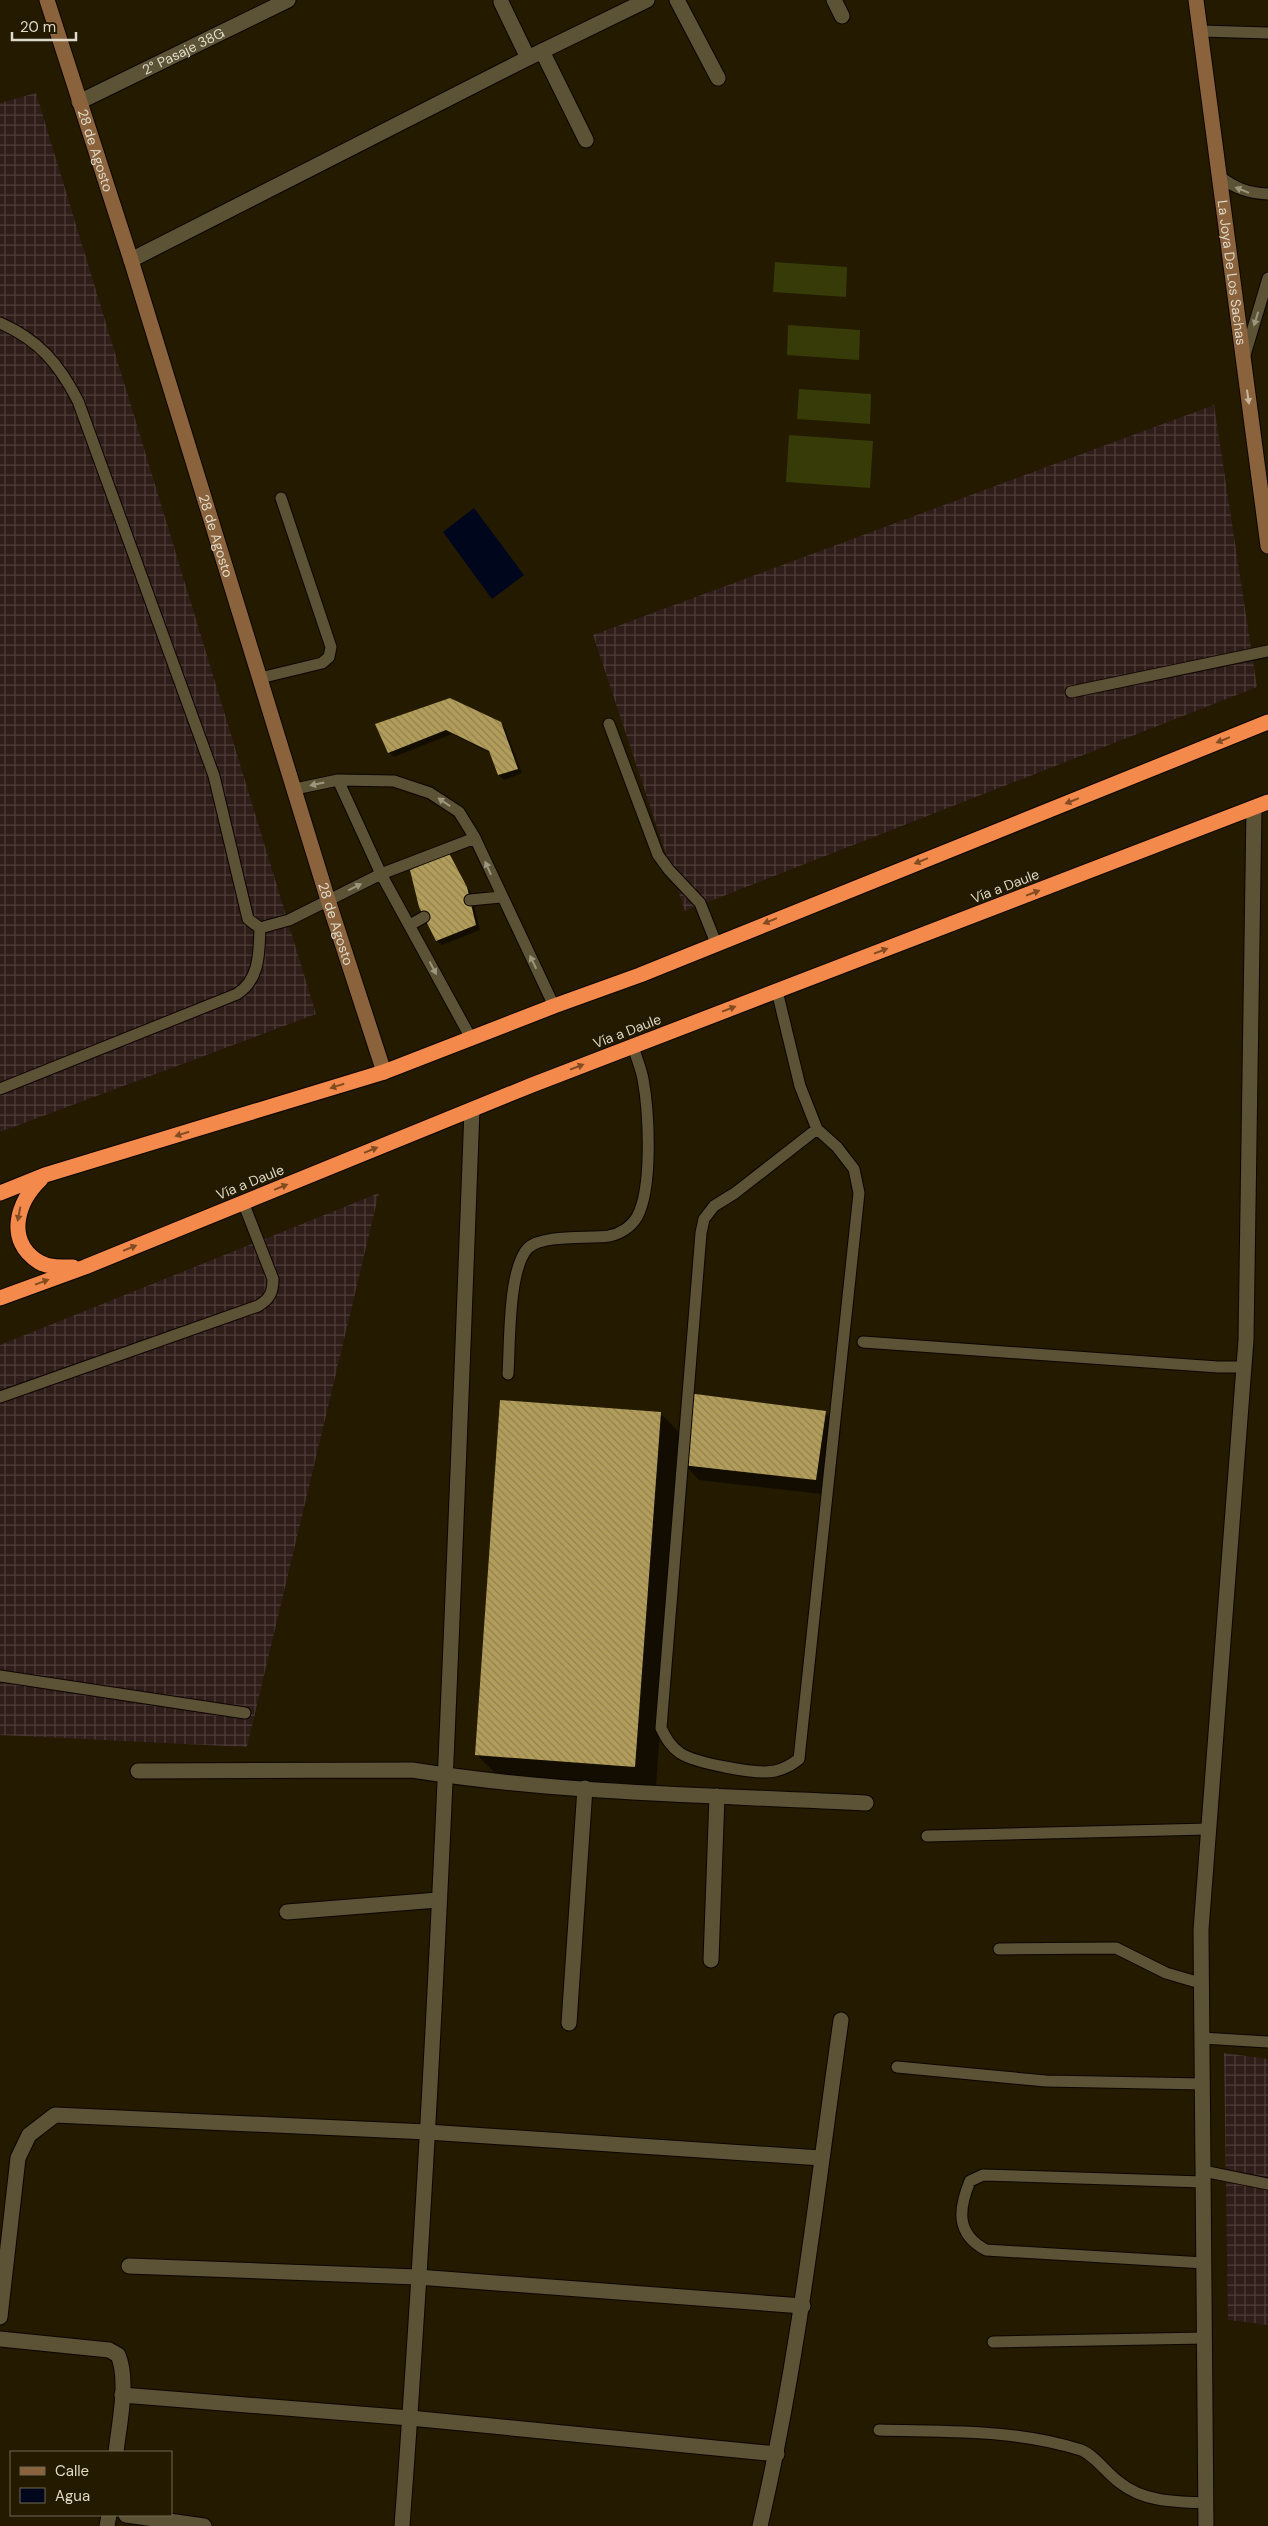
<svg xmlns="http://www.w3.org/2000/svg" width="1268" height="2526" viewBox="0 0 1268 2526" font-family="'DM Sans',sans-serif">
<style>
.industrial{fill:url(#industrial-grid)}
.pitch{fill:#363b07}
.water{fill:#00071c}
.shadow{fill:#0007}
.building{fill:url(#building-back-hatch)}
.lines{fill:none;stroke-linecap:round;stroke-linejoin:round}
.lane-casing{stroke:#0c0500;stroke-width:13}
.street-casing{stroke:#0c0500;stroke-width:17}
.secondary-casing{stroke:#0c0500;stroke-width:17}
.highway-casing{stroke:#0c0500;stroke-width:17}
.lane{stroke:#5c5235;stroke-width:11}
.street{stroke:#5c5235;stroke-width:15}
.secondary{stroke:#8a623c;stroke-width:15}
.highway{stroke:#f4894c;stroke-width:15}
.oneway{fill:#9d967e}
.oneway2{fill:#c5b59e}
.oneway3{fill:#814c22}
.labels{text-anchor:middle;stroke-width:5;stroke-linejoin:round;paint-order:stroke}
.street-label{font-size:14px;fill:#ded9c8;stroke:#231a00}
</style>
<defs>
<pattern id="industrial-grid" width="8" height="8" patternUnits="userSpaceOnUse" patternTransform="scale(1.25)"><rect width="8" height="8" fill="#2f1d19"/><path d="M0 4h8M4 0v8" fill="none" stroke="#4d3d39"/></pattern>
<pattern id="building-back-hatch" width="6" height="6" patternUnits="userSpaceOnUse" patternTransform="scale(1.25)"><rect width="6" height="6" fill="#b29d5a"/><path d="M-1 5l2 2M0 0l6 6M5-1l2 2" fill="none" stroke="#918151"/></pattern>
</defs>
<rect width="100%" height="100%" fill="#231a00"/>
<!-- industrial -->
<path class="industrial" d="M 36,93 L 316,1014 L 0,1132 L 0,103 Z
M 1214,405 L 1257,687 L 685,911 L 593,635 Z
M 379,1193 L 247,1747 L 0,1735 L 0,1345 Z
M 1224,2053 L 1268,2059 L 1268,2325 L 1228,2320 Z"/>
<!-- pitch -->
<path class="pitch" d="M 775,262 L 847,267 L 846,297 L 773,292 Z
M 788,325 L 860,330 L 859,360 L 787,355 Z
M 799,389 L 871,394 L 870,424 L 797,419 Z
M 789,435 L 873,441 L 870,488 L 786,482 Z"/>
<!-- water -->
<path class="water" d="M 474,508 L 524,575 L 492,599 L 443,532 Z"/>
<!-- shadow -->
<path class="shadow" d="M 500,723 L 505,728 L 522,773 L 504,780 L 499,775 L 492,754 L 452,734 L 394,757 L 389,752 L 377,725 Z
M 449,854 L 471,893 L 480,930 L 442,945 L 437,941 Z
M 825,1413 L 841,1428 L 831,1495 L 699,1480 L 684,1464 Z
M 661,1414 L 681,1434 L 656,1787 L 497,1775 L 476,1754 Z"/>
<!-- building -->
<path class="building" d="M 450,698 L 501,722 L 518,769 L 498,775 L 489,751 L 446,730 L 388,753 L 375,724 Z
M 449,853 L 467,887 L 476,925 L 436,941 L 419,907 L 410,870 Z
M 688,1393 L 826,1411 L 816,1480 L 682,1465 Z
M 500,1400 L 661,1412 L 635,1767 L 475,1755 Z"/>
<g class="lines">
<!-- lane casing -->
<g class="lane-casing">
<path id="lane" d="M 1201,31 L 1268,33
M 1219,176 C 1235,188 1247,193 1268,194
M 0,323 C 39,340 59,364 78,401 L 214,776 L 248,919 L 260,928 L 289,920 L 381,874 L 475,838
M 1245,355 L 1268,278
M 260,678 L 322,663 L 329,657 L 331,647 L 281,498
M 1071,692 L 1268,651
M 609,724 L 658,855 L 669,870 L 700,903 L 716,943
M 338,780 L 381,874 L 472,1040
M 295,789 L 338,780 L 394,781 L 430,793 L 459,812 L 475,838 L 554,1006
M 470,900 L 501,897
M 410,925 L 424,917
M 777,991 L 800,1086 L 817,1129 L 837,1147 L 854,1169 L 859,1193 L 799,1759 C 791,1765 785,1769 775,1771 C 757,1775 695,1763 680,1753 C 670,1746 666,1738 661,1728 L 701,1233 L 704,1219 L 714,1206 L 735,1193 L 817,1129
M 0,1089 L 237,994 C 260,979 259,953 260,928
M 863,1342 L 1218,1367 L 1244,1367
M 508,1374 C 510,1344 508,1269 528,1248 C 543,1234 589,1239 609,1236 C 620,1234 631,1227 637,1217 C 653,1188 649,1112 643,1079 C 641,1068 636,1057 633,1046
M 0,1397 L 258,1306 C 270,1299 273,1292 273,1279 L 243,1202
M 0,1676 L 245,1713
M 927,1836 L 1208,1829
M 999,1949 L 1116,1948 L 1166,1973 L 1200,1983
M 1202,2038 L 1268,2042
M 897,2067 L 1046,2081 L 1203,2084
M 1203,2171 L 1268,2184
M 1203,2182 L 983,2175 L 970,2181 C 958,2210 956,2234 986,2250 L 1204,2263
M 993,2342 L 1205,2338
M 879,2430 C 947,2432 1016,2429 1081,2450 C 1094,2455 1107,2473 1119,2482 C 1143,2502 1176,2502 1206,2503"/>
</g>
<!-- street casing -->
<g class="street-casing">
<g id="street">
<path d="M 677,0 L 718,78"/>
<path d="M 834,0 L 842,16"/>
<path d="M 501,2 L 528,58"/>
<path d="M 542,51 L 586,140"/>
<path id="s1" d="M 79,102 L 288,0"/>
<path d="M 131,260 L 528,58 L 647,0"/>
<path d="M 138,1771 L 412,1770 C 561,1794 715,1795 866,1803"/>
<path d="M 287,1912 L 438,1900"/>
<path d="M 711,1960 L 717,1796"/>
<path d="M 569,2023 L 585,1788"/>
<path d="M 129,2266 L 417,2277 L 803,2306"/>
<path d="M 0,2317 L 18,2158 L 29,2135 L 55,2115 L 427,2132 L 821,2158"/>
<path d="M 0,2339 L 109,2350 L 118,2355 C 129,2380 119,2425 116,2452"/>
<path d="M 122,2395 L 410,2418 L 777,2454"/>
<path d="M 126,2515 L 204,2526"/>
<path d="M 107,2526 L 109,2515"/>
<path d="M 402,2526 C 437,2055 454,1582 472,1110"/>
<path d="M 760,2526 C 799,2359 817,2189 841,2020"/>
<path d="M 1206,2526 L 1201,1930 L 1246,1340 L 1254,808"/>
</g>
</g>
<!-- secondary casing -->
<g class="secondary-casing">
<g id="secondary">
<path id="s2" d="M 47,0 L 131,260 L 328,900 L 384,1072"/>
<path id="s3" d="M 1196,0 L 1268,546"/>
</g>
</g>
<!-- highway casing -->
<g class="highway-casing">
<path id="highway" d="M 41,1179 C 17,1202 5,1241 39,1262 C 49,1268 62,1267 73,1267
M 0,1193 L 45,1175 L 384,1072 L 554,1006 L 640,975 L 1268,722
M 0,1298 L 85,1267 L 532,1085 L 1268,802"/>
</g>
<!-- lane -->
<use href="#lane" class="lane"/>
<!-- street -->
<use href="#street" class="street"/>
<!-- secondary -->
<use href="#secondary" class="secondary"/>
<!-- highway -->
<use href="#highway" class="highway"/>
</g>
<!-- one-way arrows -->
<defs><path id="oneway-solid" d="M-6-.8H1V-3.2L6.5 0L1 3.2V.8H-6Z" transform="scale(1.25)"/></defs>
<g class="oneway">
<use href="#oneway-solid" transform="translate(1242 190) rotate(-158)"/>
<use href="#oneway-solid" transform="translate(1256 319) rotate(107)"/>
<use href="#oneway-solid" transform="translate(317 784) rotate(168)"/>
<use href="#oneway-solid" transform="translate(444 802) rotate(-146)"/>
<use href="#oneway-solid" transform="translate(488 868) rotate(-114)"/>
<use href="#oneway-solid" transform="translate(355 887) rotate(-26)"/>
<use href="#oneway-solid" transform="translate(533 962) rotate(-116)"/>
<use href="#oneway-solid" transform="translate(433 968) rotate(62)"/>
</g>
<use class="oneway2" href="#oneway-solid" transform="translate(1248 397) rotate(82)"/>
<g class="oneway3">
<use href="#oneway-solid" transform="translate(1223 740) rotate(158)"/>
<use href="#oneway-solid" transform="translate(1072 801) rotate(158)"/>
<use href="#oneway-solid" transform="translate(921 861) rotate(158)"/>
<use href="#oneway-solid" transform="translate(1033 893) rotate(-21)"/>
<use href="#oneway-solid" transform="translate(770 921) rotate(158)"/>
<use href="#oneway-solid" transform="translate(881 951) rotate(-21)"/>
<use href="#oneway-solid" transform="translate(729 1009) rotate(-21)"/>
<use href="#oneway-solid" transform="translate(577 1067) rotate(-21)"/>
<use href="#oneway-solid" transform="translate(337 1086) rotate(163)"/>
<use href="#oneway-solid" transform="translate(182 1134) rotate(163)"/>
<use href="#oneway-solid" transform="translate(371 1150) rotate(-22)"/>
<use href="#oneway-solid" transform="translate(281 1187) rotate(-22)"/>
<use href="#oneway-solid" transform="translate(19 1214) rotate(101)"/>
<use href="#oneway-solid" transform="translate(130 1248) rotate(-22)"/>
<use href="#oneway-solid" transform="translate(42 1282) rotate(-20)"/>
</g>
<g class="labels">
<!-- street labels -->
<g class="street-label">
<text dy="5" stroke="none"><textPath href="#s1" startOffset="116">2° Pasaje 38G</textPath></text>
<text dy="5" stroke="none"><textPath href="#s2" startOffset="158">28 de Agosto</textPath></text>
<text dy="5" stroke="none"><textPath href="#s3" startOffset="275">La Joya De Los Sachas</textPath></text>
<text dy="5" stroke="none"><textPath href="#s2" startOffset="562">28 de Agosto</textPath></text>
<text transform="translate(1005 886) rotate(-21)" y="5">Vía a Daule</text>
<text dy="5" stroke="none"><textPath href="#s2" startOffset="968">28 de Agosto</textPath></text>
<text transform="translate(627 1031) rotate(-21)" y="5">Vía a Daule</text>
<text transform="translate(250 1182) rotate(-22)" y="5">Vía a Daule</text>
</g>
</g>
<!-- legend -->
<rect x="10" y="2451" width="162" height="65" fill="#231a00" stroke="#6e6650"/>
<rect x="20" y="2467" width="25" height="8" fill="#8a623c" stroke="#6e6650"/>
<text x="55" y="2476" font-size="15" fill="#ded9c8">Calle</text>
<rect x="20" y="2488" width="25" height="15" fill="#00071c" stroke="#6e6650"/>
<text x="55" y="2501" font-size="15" fill="#ded9c8">Agua</text>
<!-- scale -->
<path d="M12 32v8h64v-8" fill="none" stroke="#ded9c8" stroke-width="2.5"/>
<text x="20" y="32" font-size="15" fill="#ded9c8" stroke="#231a00" stroke-width="4" paint-order="stroke">20 m</text>
</svg>
